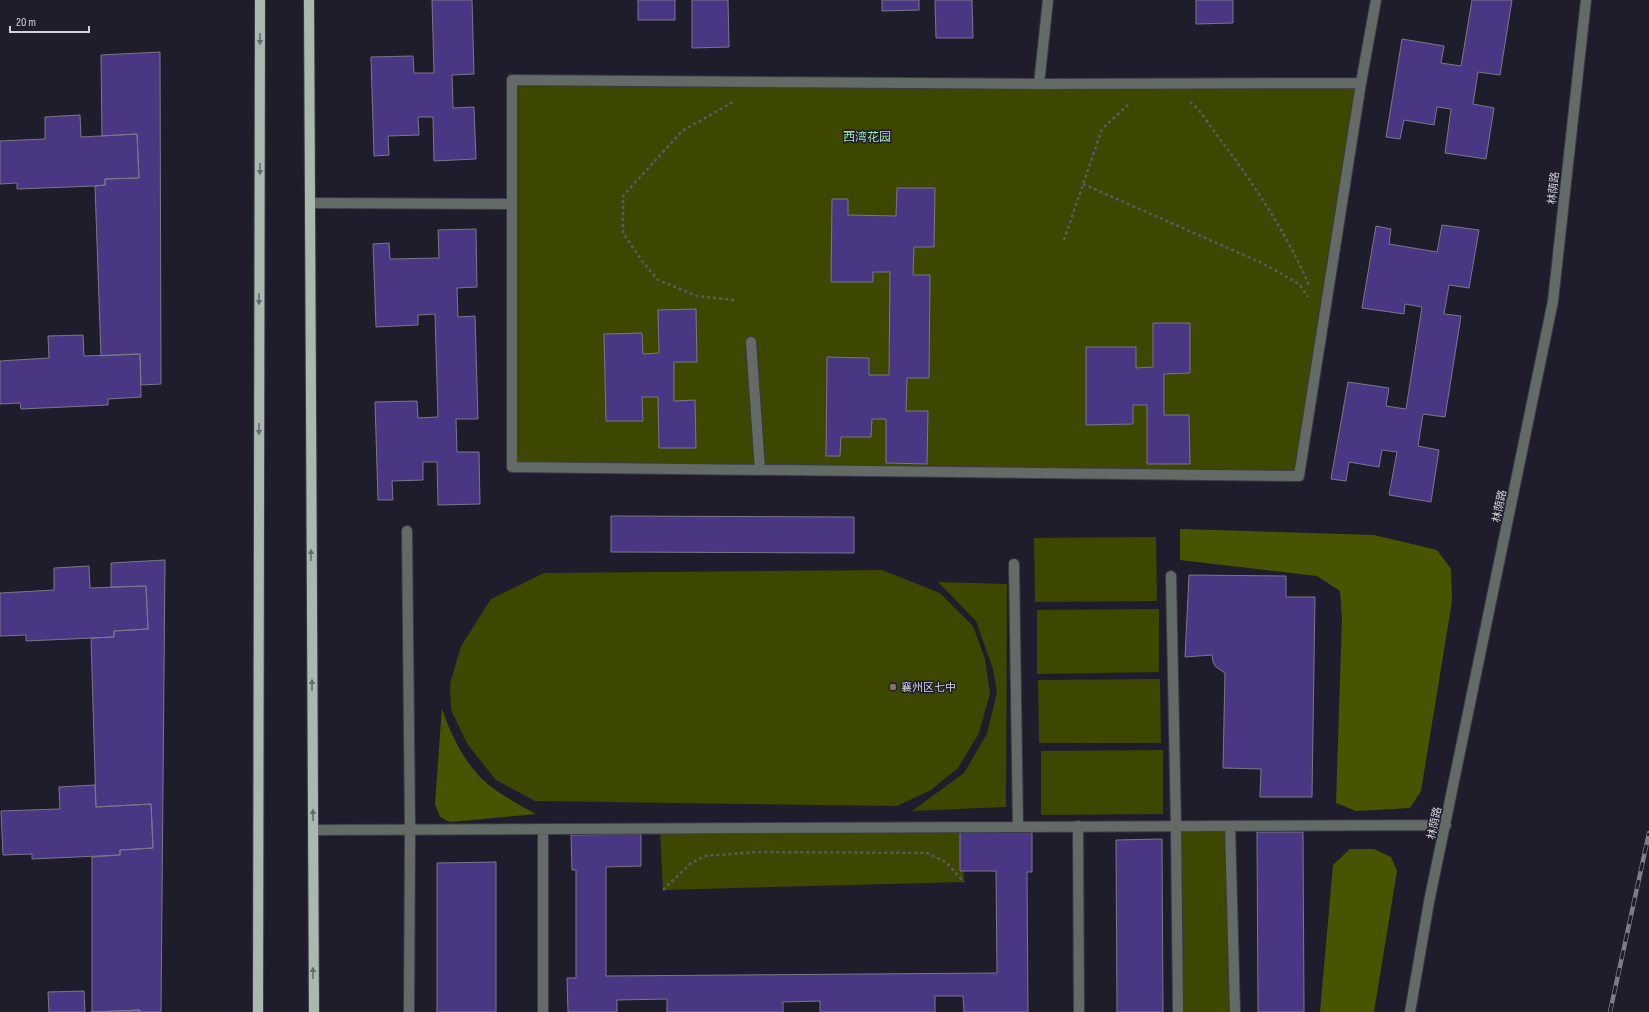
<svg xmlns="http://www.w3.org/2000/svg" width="1649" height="1012" viewBox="0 0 1649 1012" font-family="'Sofia Sans Condensed','Noto Sans SC',sans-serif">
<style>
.green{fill:#3d4700}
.forest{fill:#495400}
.building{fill:#4a3783;stroke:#797789}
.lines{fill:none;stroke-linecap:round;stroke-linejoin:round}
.minor-casing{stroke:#3c3a48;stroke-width:12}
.major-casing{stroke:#3c3a48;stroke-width:12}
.path{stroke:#5b5967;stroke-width:2.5;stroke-dasharray:3 3;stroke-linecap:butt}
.minor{stroke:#646b66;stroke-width:10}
.major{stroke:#aab9ad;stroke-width:10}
.rail-casing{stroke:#7e7c88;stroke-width:4.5}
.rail{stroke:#1f1d2c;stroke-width:3;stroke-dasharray:9;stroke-linecap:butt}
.oneway{fill:#646b6c}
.education-dot{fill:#8d6e63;stroke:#1f1d2c;stroke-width:1.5}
.labels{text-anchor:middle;stroke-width:3;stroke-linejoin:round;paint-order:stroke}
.street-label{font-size:11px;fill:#d2d1db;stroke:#1f1d2c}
.poi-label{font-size:11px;fill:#d2d1db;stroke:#1f1d2c;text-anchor:start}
.neighbourhood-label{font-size:12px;fill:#9ee2ad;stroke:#1f1d2c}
</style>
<rect width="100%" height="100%" fill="#1f1d2c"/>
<!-- green -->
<path class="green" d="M 512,80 L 1361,83 L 1299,476 L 512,467 Z
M 1156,537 L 1157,601 L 1035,602 L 1034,538 Z
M 882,570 L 940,593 L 973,626 L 985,659 L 990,694 L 979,733 L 958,768 L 931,790 L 897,806 L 535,801 L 496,780 L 468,745 L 451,710 L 450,684 L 461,646 L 491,599 L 544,573 Z
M 938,582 L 1007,584 L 1006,807 L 912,811 L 964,773 L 987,734 L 997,692 L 993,669 L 976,621 Z
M 1159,609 L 1159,672 L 1037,674 L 1037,610 Z
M 1160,679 L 1161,743 L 1039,743 L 1038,680 Z
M 1163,750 L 1163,814 L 1041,815 L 1041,751 Z
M 963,826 L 964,882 L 663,890 L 660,829 Z
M 1230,826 L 1235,1012 L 1178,1012 L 1176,827 Z"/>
<!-- forest -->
<path class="forest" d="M 1180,529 L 1374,535 L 1437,550 L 1451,569 L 1452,601 L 1421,791 L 1410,808 L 1356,811 L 1336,803 L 1342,618 L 1340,591 L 1317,576 L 1180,560 Z
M 442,708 C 450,733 463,760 482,779 C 498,794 518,804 536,814 L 450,822 L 440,817 L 435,804 Z
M 1350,849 L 1374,849 L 1391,857 L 1397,871 L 1374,1012 L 1320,1012 L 1333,865 Z"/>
<!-- building -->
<path class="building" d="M 432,0 L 472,0 L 474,74 L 452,75 L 453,108 L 474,107 L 476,159 L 434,161 L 433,117 L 418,117 L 419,135 L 388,136 L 389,155 L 374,156 L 371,57 L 413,56 L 414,73 L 434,73 Z
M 638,0 L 675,0 L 675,20 L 638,20 Z
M 692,0 L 728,0 L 729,47 L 692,48 Z
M 882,0 L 919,0 L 919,10 L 882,11 Z
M 935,0 L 972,0 L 973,38 L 936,38 Z
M 1196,0 L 1233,0 L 1233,23 L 1196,24 Z
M 1472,0 L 1512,0 L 1500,75 L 1478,72 L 1473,104 L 1494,108 L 1486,159 L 1445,153 L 1451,109 L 1437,107 L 1434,125 L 1404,120 L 1400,139 L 1386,137 L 1402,39 L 1444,46 L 1441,63 L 1461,66 Z
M 160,52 L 161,384 L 141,385 L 140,354 L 101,356 L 95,186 L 105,185 L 105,179 L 139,178 L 137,134 L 102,136 L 101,55 Z
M 80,115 L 81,137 L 137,134 L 139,178 L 105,179 L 105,185 L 95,186 L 17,189 L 17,183 L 0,184 L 0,141 L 45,139 L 45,117 Z
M 897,188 L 935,188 L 934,247 L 914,247 L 913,275 L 930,275 L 929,378 L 907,378 L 906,411 L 928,411 L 927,464 L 886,463 L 886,419 L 872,419 L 871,437 L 841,437 L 840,456 L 826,456 L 827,357 L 869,358 L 869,375 L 889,375 L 890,272 L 873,272 L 873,282 L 831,282 L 832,199 L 848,199 L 848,215 L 896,216 Z
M 1442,225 L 1479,230 L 1469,288 L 1449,285 L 1444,314 L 1461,316 L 1445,417 L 1423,414 L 1418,446 L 1439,450 L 1431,502 L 1389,495 L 1397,452 L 1382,450 L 1379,467 L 1349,462 L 1346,481 L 1331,479 L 1348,382 L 1389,388 L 1386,406 L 1406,409 L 1422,307 L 1405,304 L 1404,314 L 1362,308 L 1376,226 L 1391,229 L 1389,244 L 1437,252 Z
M 476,229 L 477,287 L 457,288 L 458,317 L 475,316 L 478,419 L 456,419 L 457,452 L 479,452 L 480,504 L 438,505 L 437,462 L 423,462 L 423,480 L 392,481 L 393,500 L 378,500 L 375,402 L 417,401 L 418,418 L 438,417 L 435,314 L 418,315 L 418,325 L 376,327 L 373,244 L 389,243 L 390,259 L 439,258 L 438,230 Z
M 696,309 L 697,362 L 674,362 L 674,401 L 695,400 L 696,448 L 659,448 L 658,397 L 642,397 L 643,421 L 606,421 L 604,334 L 642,333 L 643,354 L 659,353 L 658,310 Z
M 1153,323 L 1190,323 L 1190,373 L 1164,374 L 1164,415 L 1189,415 L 1190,464 L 1147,464 L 1147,405 L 1133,405 L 1133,424 L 1086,425 L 1086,347 L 1136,347 L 1136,368 L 1153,367 Z
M 83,335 L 84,356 L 140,354 L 141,397 L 108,399 L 108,405 L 21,409 L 20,403 L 0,404 L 0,361 L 49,358 L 48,336 Z
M 611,516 L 854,517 L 854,553 L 611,552 Z
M 165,560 L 161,1012 L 140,1012 L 140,1010 L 92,1012 L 92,857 L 120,855 L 120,850 L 153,848 L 151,804 L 96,807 L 91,638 L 114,637 L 114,631 L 148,629 L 146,586 L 111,587 L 111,563 Z
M 89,566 L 90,588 L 146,586 L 148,629 L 114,631 L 114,637 L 26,641 L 26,635 L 0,636 L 0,593 L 54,590 L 54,568 Z
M 1189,575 L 1286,576 L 1286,597 L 1315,597 L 1312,797 L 1260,797 L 1261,769 L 1223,768 L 1225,673 L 1216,667 L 1213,662 L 1212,655 L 1185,657 Z
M 95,785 L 96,807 L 151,804 L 153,848 L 120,850 L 120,855 L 32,859 L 32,854 L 3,855 L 1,811 L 60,809 L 59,787 Z
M 960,832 L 1032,832 L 1032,872 L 1027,872 L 1028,1012 L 964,1012 L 963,996 L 935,996 L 935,1012 L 820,1012 L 820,1001 L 783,1002 L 783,1012 L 667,1012 L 667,999 L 617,1000 L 617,1012 L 568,1012 L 567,978 L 576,978 L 576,870 L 572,870 L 571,835 L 641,834 L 641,866 L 606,867 L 606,976 L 997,973 L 996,871 L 960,871 Z
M 1257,832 L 1303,832 L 1304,1012 L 1258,1012 Z
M 1162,839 L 1163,1012 L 1117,1012 L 1116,840 Z
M 496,862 L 496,1012 L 437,1012 L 437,863 Z
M 84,991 L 85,1012 L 49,1012 L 48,992 Z
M 140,1010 L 140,1012 L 90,1012 L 92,1012 Z"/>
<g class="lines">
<!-- minor casing -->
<g class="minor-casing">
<path id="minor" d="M 512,80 L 1039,84 L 1361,83 L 1299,476 L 512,467 Z
M 1361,83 L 1376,0
M 1039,84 L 1048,0
M 310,203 L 511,204
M 751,342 L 760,470
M 407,531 L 410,830 L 409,1012
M 1014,564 L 1018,827
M 1171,576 L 1176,827 L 1178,1012
M 1078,826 L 1079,1012
M 1230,826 L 1235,1012
M 543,829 L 543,1012
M 313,830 L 1446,825
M 1410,1012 L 1429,902 L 1553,301 L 1586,0"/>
</g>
<!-- major casing -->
<g class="major-casing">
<path id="major" d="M 309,0 L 314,1012
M 258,1012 L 260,0"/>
</g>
<!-- path -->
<path class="path" d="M 1190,102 C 1201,110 1209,125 1217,135 C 1253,183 1285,230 1309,285
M 1083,184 L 1264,264 L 1299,284 L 1308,297
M 1064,240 L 1102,129 L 1130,103
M 734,300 L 697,296 L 658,280 L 642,261 L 623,233 L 623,196 L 682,131 L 735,101
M 663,890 L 691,863 L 705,856 L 757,852 L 927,853 L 946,862 L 964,882"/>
<!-- minor -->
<use href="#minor" class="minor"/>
<!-- major -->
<use href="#major" class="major"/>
<!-- rail casing -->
<g class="rail-casing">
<path id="rail" d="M 1610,1012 L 1649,833"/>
</g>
<!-- rail -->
<use href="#rail" class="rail"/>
</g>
<!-- one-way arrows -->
<defs><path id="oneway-solid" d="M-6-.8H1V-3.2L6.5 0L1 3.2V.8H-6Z"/></defs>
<g class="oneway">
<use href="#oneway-solid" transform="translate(260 39) rotate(90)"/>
<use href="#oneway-solid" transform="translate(260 169) rotate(90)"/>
<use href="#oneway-solid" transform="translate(259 299) rotate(90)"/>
<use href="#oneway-solid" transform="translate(259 429) rotate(90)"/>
<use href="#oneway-solid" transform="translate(311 555) rotate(-90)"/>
<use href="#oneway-solid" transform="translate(312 685) rotate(-90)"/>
<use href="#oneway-solid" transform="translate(313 815) rotate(-90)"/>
<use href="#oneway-solid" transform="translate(313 973) rotate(-90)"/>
</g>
<!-- markers -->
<circle class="education-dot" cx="893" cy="687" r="4"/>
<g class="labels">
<!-- street labels -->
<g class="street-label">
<text transform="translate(1553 188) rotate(-84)" y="4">林荫路</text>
<text transform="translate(1499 506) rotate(-78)" y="4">林荫路</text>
<text transform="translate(1434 823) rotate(-78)" y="4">林荫路</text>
</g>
<!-- poi labels -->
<g class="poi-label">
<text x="901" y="691">襄州区七中</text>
</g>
<!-- neighbourhood labels -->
<g class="neighbourhood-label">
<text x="867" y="141">西湾花园</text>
</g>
</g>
<!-- scale -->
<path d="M10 26v6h79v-6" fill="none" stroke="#d2d1db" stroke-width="2"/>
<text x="16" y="26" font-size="12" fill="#d2d1db" stroke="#1f1d2c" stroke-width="3" paint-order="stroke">20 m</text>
</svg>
